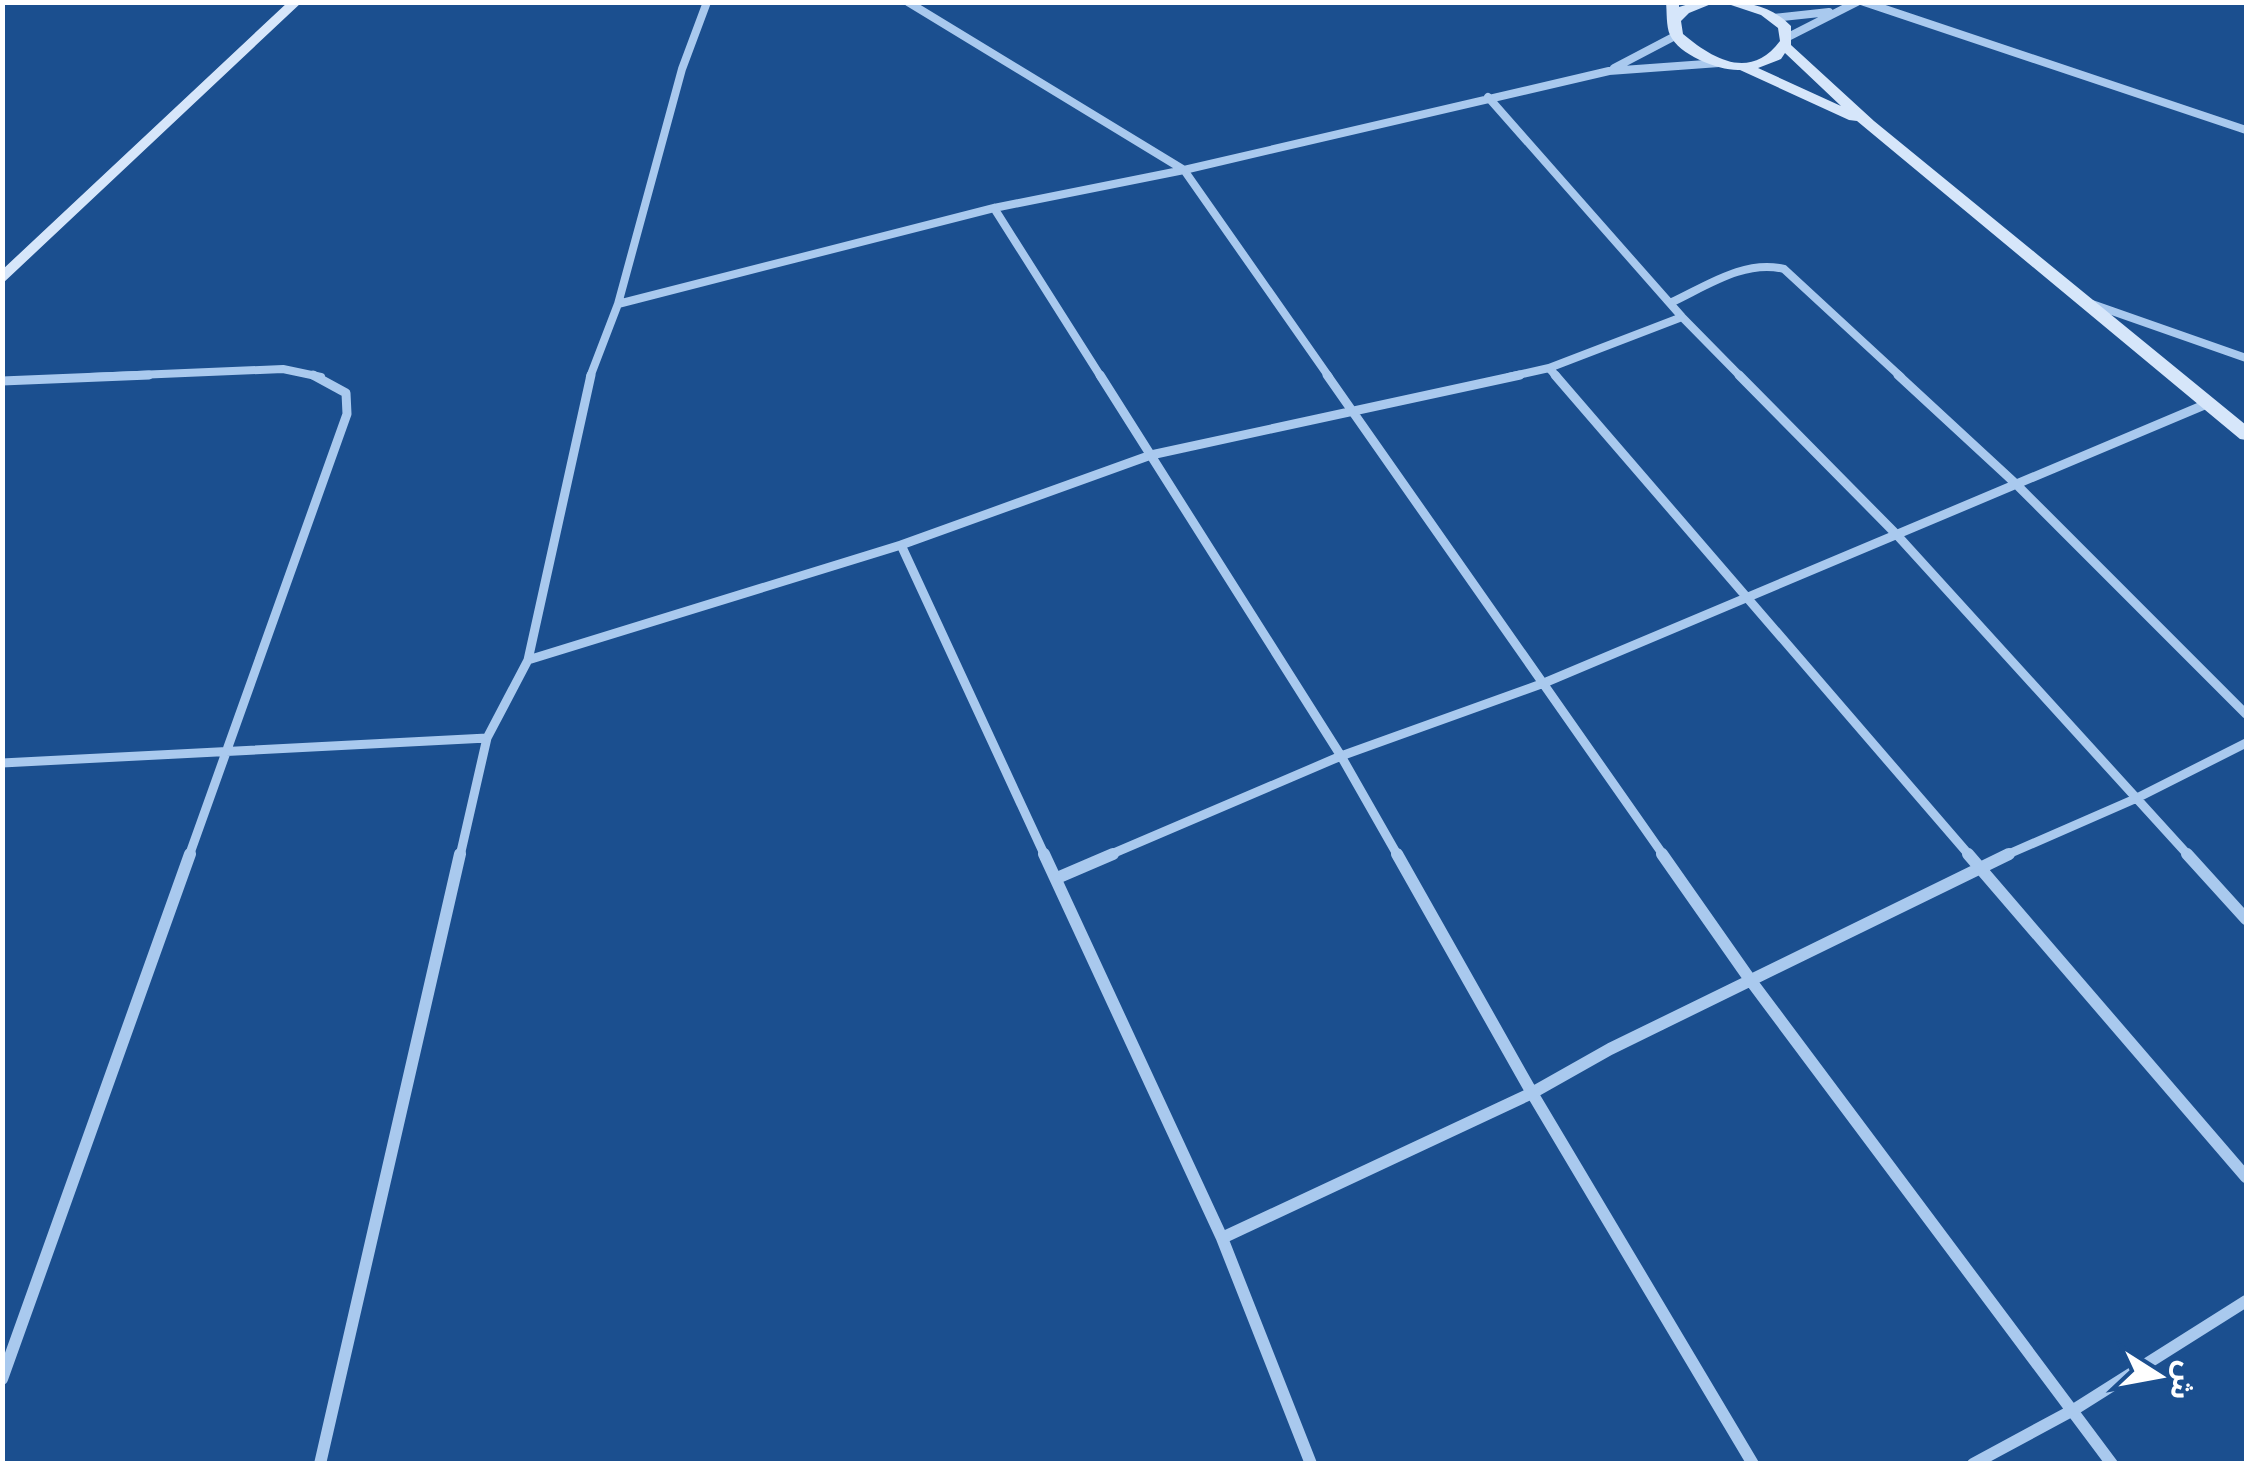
<svg xmlns="http://www.w3.org/2000/svg" width="2249" height="1466" viewBox="0 0 2249 1466" font-family="'Varela Round','Noto Sans Arabic',sans-serif">
<style>
.lines{fill:none;stroke-linecap:round;stroke-linejoin:round}
.street-far2{stroke:#a9c9ee;stroke-width:8}
.street-far1{stroke:#a9c9ee;stroke-width:9}
.street{stroke:#a9c9ee;stroke-width:12}
.secondary{fill:#d6e6fa;fill-rule:evenodd}
</style>
<rect width="100%" height="100%" fill="#1b4f8f"/>
<g class="lines">
<!-- street-far2 -->
<path class="street-far2" d="M 908,2 L 1184,170 L 1329,377
M 1864,2 L 2246,130
M 1773,18 L 1829,12
M 1788,37 L 1857,2
M 1614,68 L 1677,35
M 1488,97 L 1682,317 L 1741,377
M 994,208 L 1101,377
M 1670,303 C 1705,287 1744,259 1784,269 L 1901,377
M 618,304 L 682,69 L 707,2
M 2092,304 L 2246,358
M 1549,368 L 1557,377
M 90,377 L 283,369 L 321,377
M 590,377 L 618,304 L 994,208 L 1184,170 L 1609,71 L 1719,63
M 1509,377 L 1549,368 L 1682,317"/>
<!-- street-far1 -->
<path class="street-far1" d="M 1100,375 L 1341,756 L 1398,856
M 1327,375 L 1664,856
M 1555,375 L 1970,856
M 1739,375 L 1897,535 L 2189,856
M 1898,375 L 2016,484 L 2246,714
M 2,381 L 149,375
M 901,545 L 1151,455 L 1520,375
M 528,660 L 901,545 L 1045,856
M 2,763 L 487,738
M 189,856 L 347,414 L 346,393 L 313,375
M 460,856 L 487,738 L 528,660 L 591,375
M 1107,856 L 1341,756 L 1544,683 L 2209,403
M 2004,856 L 2137,798 L 2246,743"/>
<!-- street -->
<path class="street" d="M 1044,854 L 1222,1238 L 1311,1464
M 1397,854 L 1532,1093 L 1753,1464
M 1662,854 L 1751,981 L 2112,1464
M 1968,854 L 2246,1177
M 2187,854 L 2246,919
M 1057,878 L 1113,854
M 1222,1238 L 1532,1093 L 1610,1049 L 2009,854
M 2,1379 L 190,854
M 320,1464 L 460,854
M 1973,1464 L 2075,1409 L 2246,1301"/>
<!-- secondary -->
<path class="secondary" d="M 288,2 L 302,2 L 2,284 L 2,270 Z
M 1666,2 L 1679,2 L 1679,7 L 1695,2 L 1716,2 L 1689,13 L 1681,21 L 1683,34 C 1713,59 1750,81 1780,41 L 1778,28 L 1761,15 L 1722,2 C 1750,2 1771,6 1791,26 L 1791,45 L 1874,121 L 2246,425 L 2246,440 L 2240,439 L 1857,121 L 1849,120 L 1740,70 C 1719,71 1679,55 1670,35 C 1666,26 1667,12 1666,2 ZM 1785,53 L 1841,106 L 1758,68 L 1781,59 Z"/>
</g>
<!-- border -->
<rect width="2249" height="1466" fill="none" stroke="#ffffff" stroke-width="10"/>
<!-- north arrow -->
<g transform="translate(2159 1376) rotate(101)" stroke="#1b4f8f" stroke-width="8" paint-order="stroke">
<path d="M0-8L18 38L0 25L-18 38Z" fill="#ffffff"/>
<text y="-15" font-size="28" font-weight="bold" text-anchor="middle" fill="#ffffff">ش</text>
</g>
</svg>
